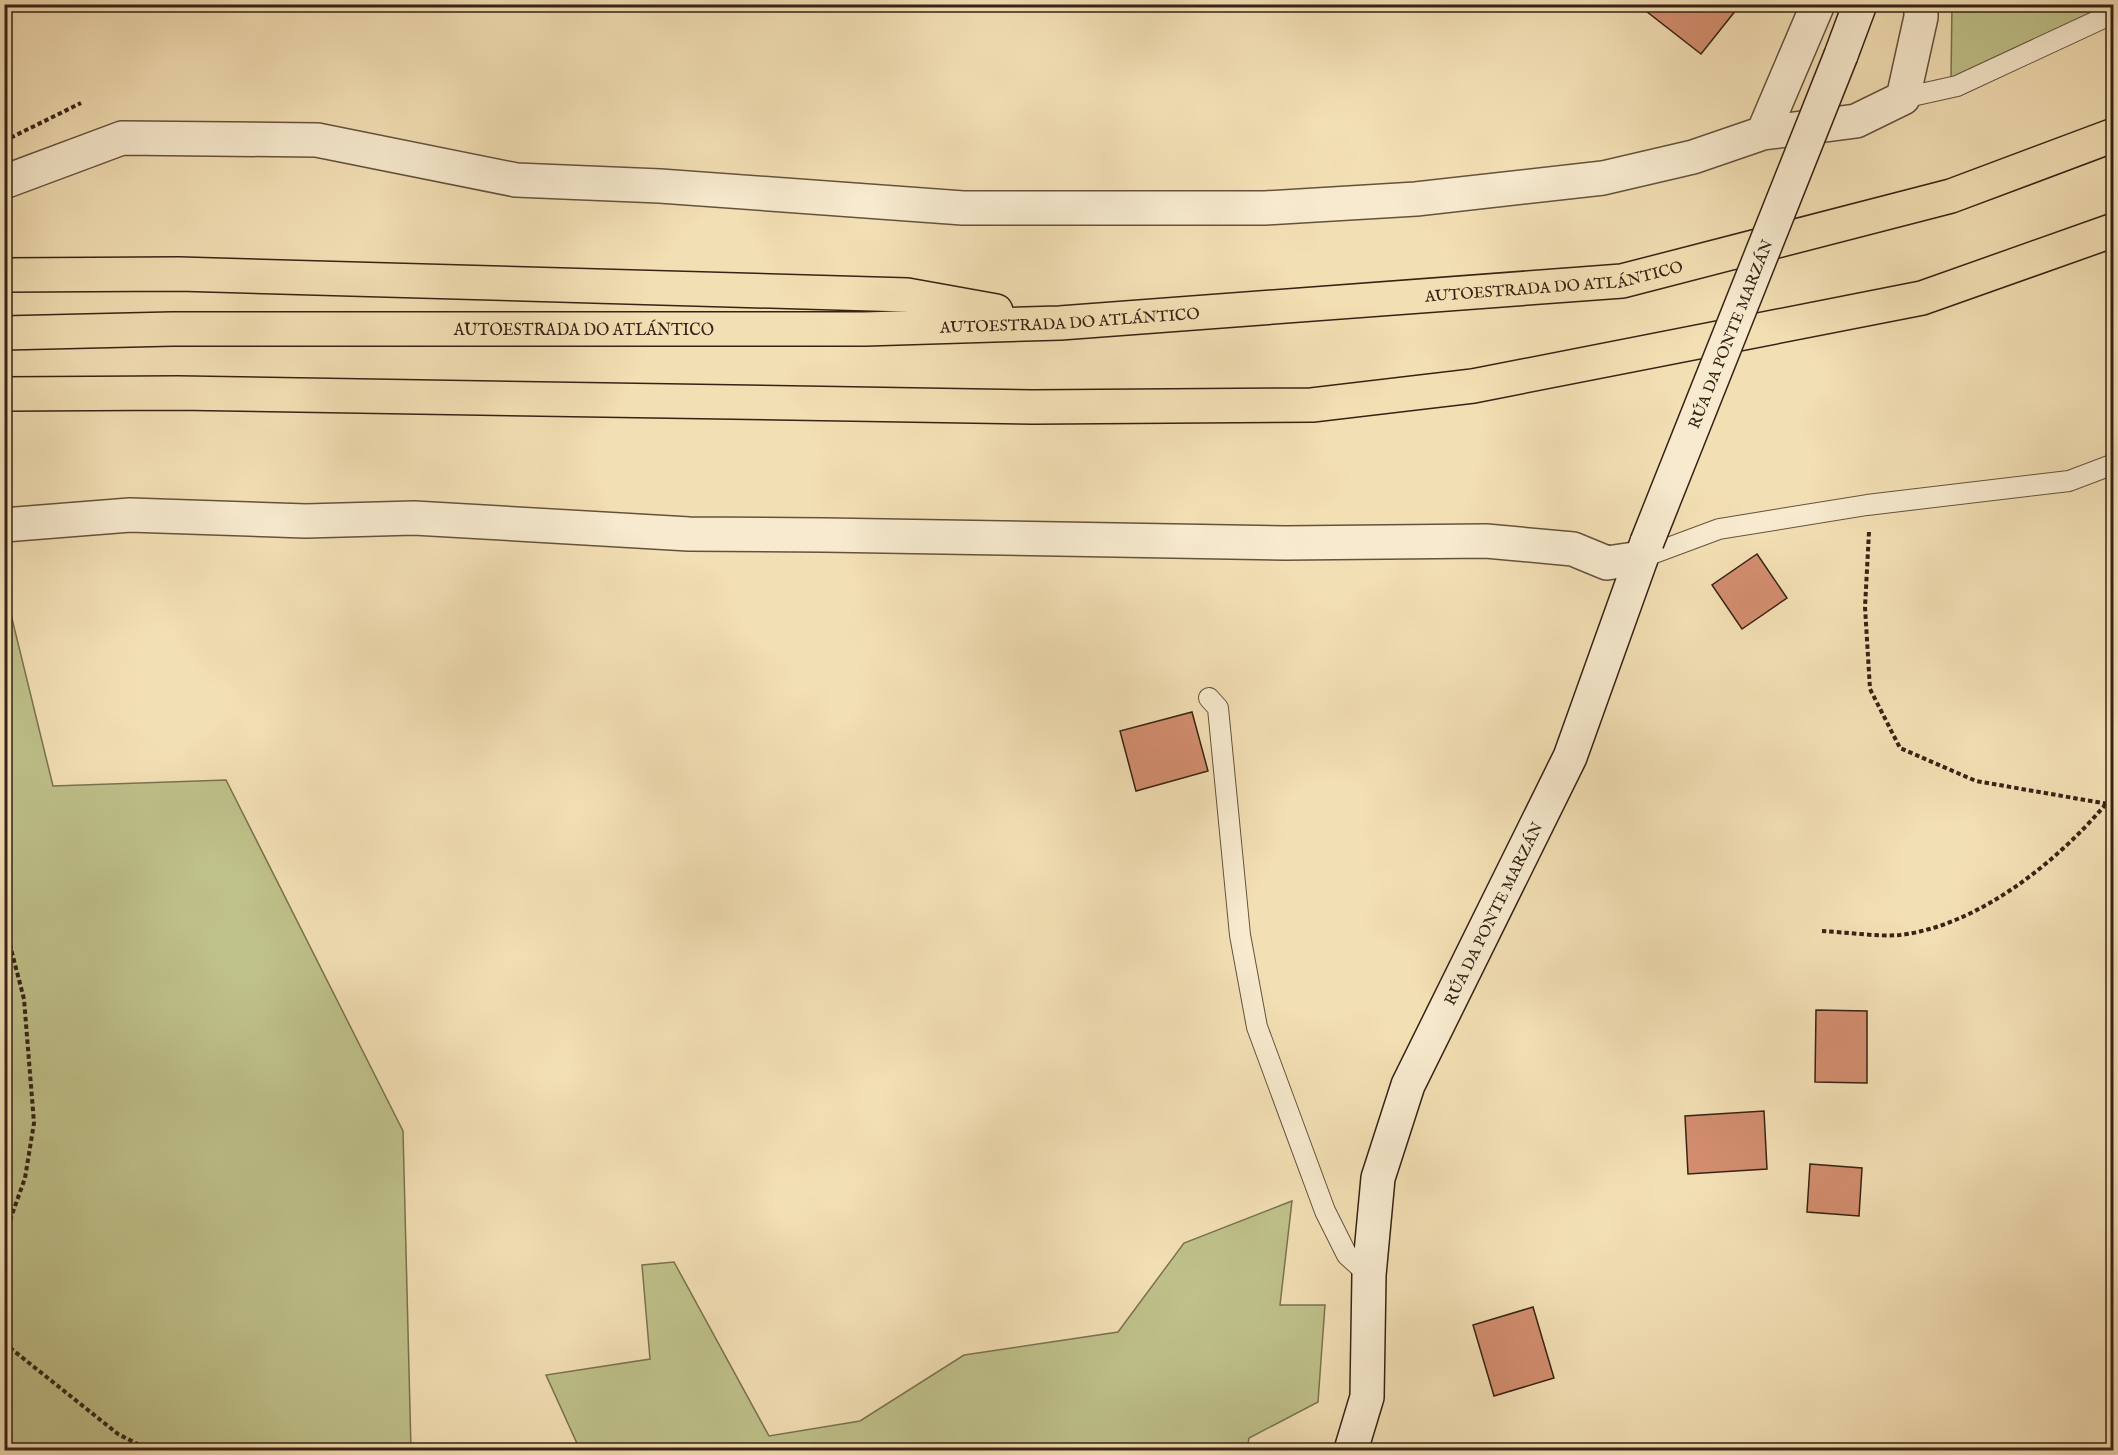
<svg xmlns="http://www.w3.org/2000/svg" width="2118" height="1455" viewBox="0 0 2118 1455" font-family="'IM FELL English',serif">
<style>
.green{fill:#bfc18a;stroke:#7a7250;stroke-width:1.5}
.building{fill:#d38e6f;stroke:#362315;stroke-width:1.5}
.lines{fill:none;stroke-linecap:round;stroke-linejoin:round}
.lane-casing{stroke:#65523d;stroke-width:22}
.street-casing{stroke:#65523d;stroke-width:36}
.secondary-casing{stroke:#362315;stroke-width:36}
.highway-casing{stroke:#362315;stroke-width:36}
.path{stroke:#362315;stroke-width:4;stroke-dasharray:4.5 3;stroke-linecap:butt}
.lane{stroke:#f7eace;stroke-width:20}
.street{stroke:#f7eace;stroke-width:33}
.secondary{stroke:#f7eace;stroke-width:33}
.highway{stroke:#f3dfb4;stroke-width:33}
.secondary-bridge-casing{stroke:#362315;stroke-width:36;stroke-linecap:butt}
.secondary-bridge{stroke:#f7eace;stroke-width:33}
.labels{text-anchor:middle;stroke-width:4.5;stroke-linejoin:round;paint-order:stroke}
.street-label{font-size:16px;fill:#362315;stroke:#f7eace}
</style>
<rect width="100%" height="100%" fill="#f3dfb4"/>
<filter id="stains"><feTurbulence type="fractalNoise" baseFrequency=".00333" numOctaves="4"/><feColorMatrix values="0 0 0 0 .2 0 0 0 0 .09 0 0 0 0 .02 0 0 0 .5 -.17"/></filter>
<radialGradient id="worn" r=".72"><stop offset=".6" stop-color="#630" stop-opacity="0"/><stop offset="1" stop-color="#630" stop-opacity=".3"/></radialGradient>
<!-- green -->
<path class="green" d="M 1952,5 L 2113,5 L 1951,79 Z
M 4,586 L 53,786 L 226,780 L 403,1131 L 411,1450 L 5,1450 Z
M 1292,1201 L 1280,1305 L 1325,1305 L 1318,1402 L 1249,1438 L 1247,1450 L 580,1450 L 546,1375 L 650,1359 L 642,1265 L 674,1262 L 769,1436 L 860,1421 L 964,1355 L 1118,1332 L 1184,1243 Z"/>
<!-- building -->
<path class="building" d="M 1637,4 L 1729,4 L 1736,10 L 1701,54 Z
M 1757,554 L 1787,598 L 1742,629 L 1712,585 Z
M 1192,712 L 1208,771 L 1136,791 L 1120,731 Z
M 1816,1010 L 1867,1011 L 1867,1083 L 1815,1082 Z
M 1764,1111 L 1767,1169 L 1688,1174 L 1685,1116 Z
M 1810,1164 L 1862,1168 L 1859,1216 L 1807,1212 Z
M 1533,1307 L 1554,1378 L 1494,1396 L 1473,1325 Z"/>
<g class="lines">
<!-- lane casing -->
<g class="lane-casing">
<path id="lane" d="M 1903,98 L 1957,86 L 2114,13
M 1641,558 L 1719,529 L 1867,505 L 2069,481 L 2114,464
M 1209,698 L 1218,708 L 1240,935 L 1257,1027 L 1325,1211 L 1347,1255 L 1369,1275"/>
</g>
<!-- street casing -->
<g class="street-casing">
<path id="street" d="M 1763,133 L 1818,4
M 4,182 L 122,138 L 317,140 L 516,180 L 660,186 L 963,208 L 1265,208 L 1416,199 L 1603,178 L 1693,157 L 1763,133 L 1856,121 L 1903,98 L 1921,17 L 1921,4
M 4,525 L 130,515 L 306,521 L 414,518 L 689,534 L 824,535 L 1285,543 L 1486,541 L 1573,549 L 1607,563 L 1641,558"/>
</g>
<!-- secondary casing -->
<g class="secondary-casing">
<g id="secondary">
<path d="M 1841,55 L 1860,4"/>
<path id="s1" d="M 1351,1450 L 1367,1397 L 1369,1275 L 1378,1178 L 1408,1085 L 1570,757 L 1647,542"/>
</g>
</g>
<!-- highway casing -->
<g class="highway-casing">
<g id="highway">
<path d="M 4,275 L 179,274 L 907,295 L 996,311"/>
<path id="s2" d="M 4,333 L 172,329 L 865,329 L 1060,323 L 1622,281 L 1951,196 L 2114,135"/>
<path d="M 4,394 L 178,393 L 1033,407 L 1312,405 L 1473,386 L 1922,298 L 2114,230"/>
</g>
</g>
<!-- path -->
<path class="path" d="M 4,141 L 81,103
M 1869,532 L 1865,607 L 1870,689 L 1900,748 L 1976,781 L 2114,805
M 4,922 L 24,999 L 34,1123 L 25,1178 L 4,1237
M 1822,931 C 1845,932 1877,937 1900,935 C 1977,926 2056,863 2105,805
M 4,1343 L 118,1434 L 149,1450"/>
<!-- lane -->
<use href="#lane" class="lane"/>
<!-- street -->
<use href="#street" class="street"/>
<!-- secondary -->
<use href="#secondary" class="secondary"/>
<!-- highway -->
<use href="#highway" class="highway"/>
<!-- secondary-bridge casing -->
<g class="secondary-bridge-casing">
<g id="secondary-bridge">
<path id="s3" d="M 1647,542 L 1841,55"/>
</g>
</g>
<!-- secondary-bridge -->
<use href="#secondary-bridge" class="secondary-bridge"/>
</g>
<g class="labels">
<!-- street labels -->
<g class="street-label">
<text dy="6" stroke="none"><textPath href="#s2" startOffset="1552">AUTOESTRADA DO ATLÁNTICO</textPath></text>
<text dy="6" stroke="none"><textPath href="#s2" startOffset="1066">AUTOESTRADA DO ATLÁNTICO</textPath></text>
<text dy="6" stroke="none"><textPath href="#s2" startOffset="580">AUTOESTRADA DO ATLÁNTICO</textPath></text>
<text dy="6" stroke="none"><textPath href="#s3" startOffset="224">RÚA DA PONTE MARZÁN</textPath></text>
<text dy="6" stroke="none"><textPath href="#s1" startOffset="564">RÚA DA PONTE MARZÁN</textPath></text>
</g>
</g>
<!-- margin -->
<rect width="2118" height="1455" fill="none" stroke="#f3dfb4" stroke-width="24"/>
<rect x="6" y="6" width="2106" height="1443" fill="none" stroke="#362315" stroke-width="3"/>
<rect x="12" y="12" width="2094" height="1431" fill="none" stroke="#362315" stroke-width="1.5"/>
<rect width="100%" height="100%" filter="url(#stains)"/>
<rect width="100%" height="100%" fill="url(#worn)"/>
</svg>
